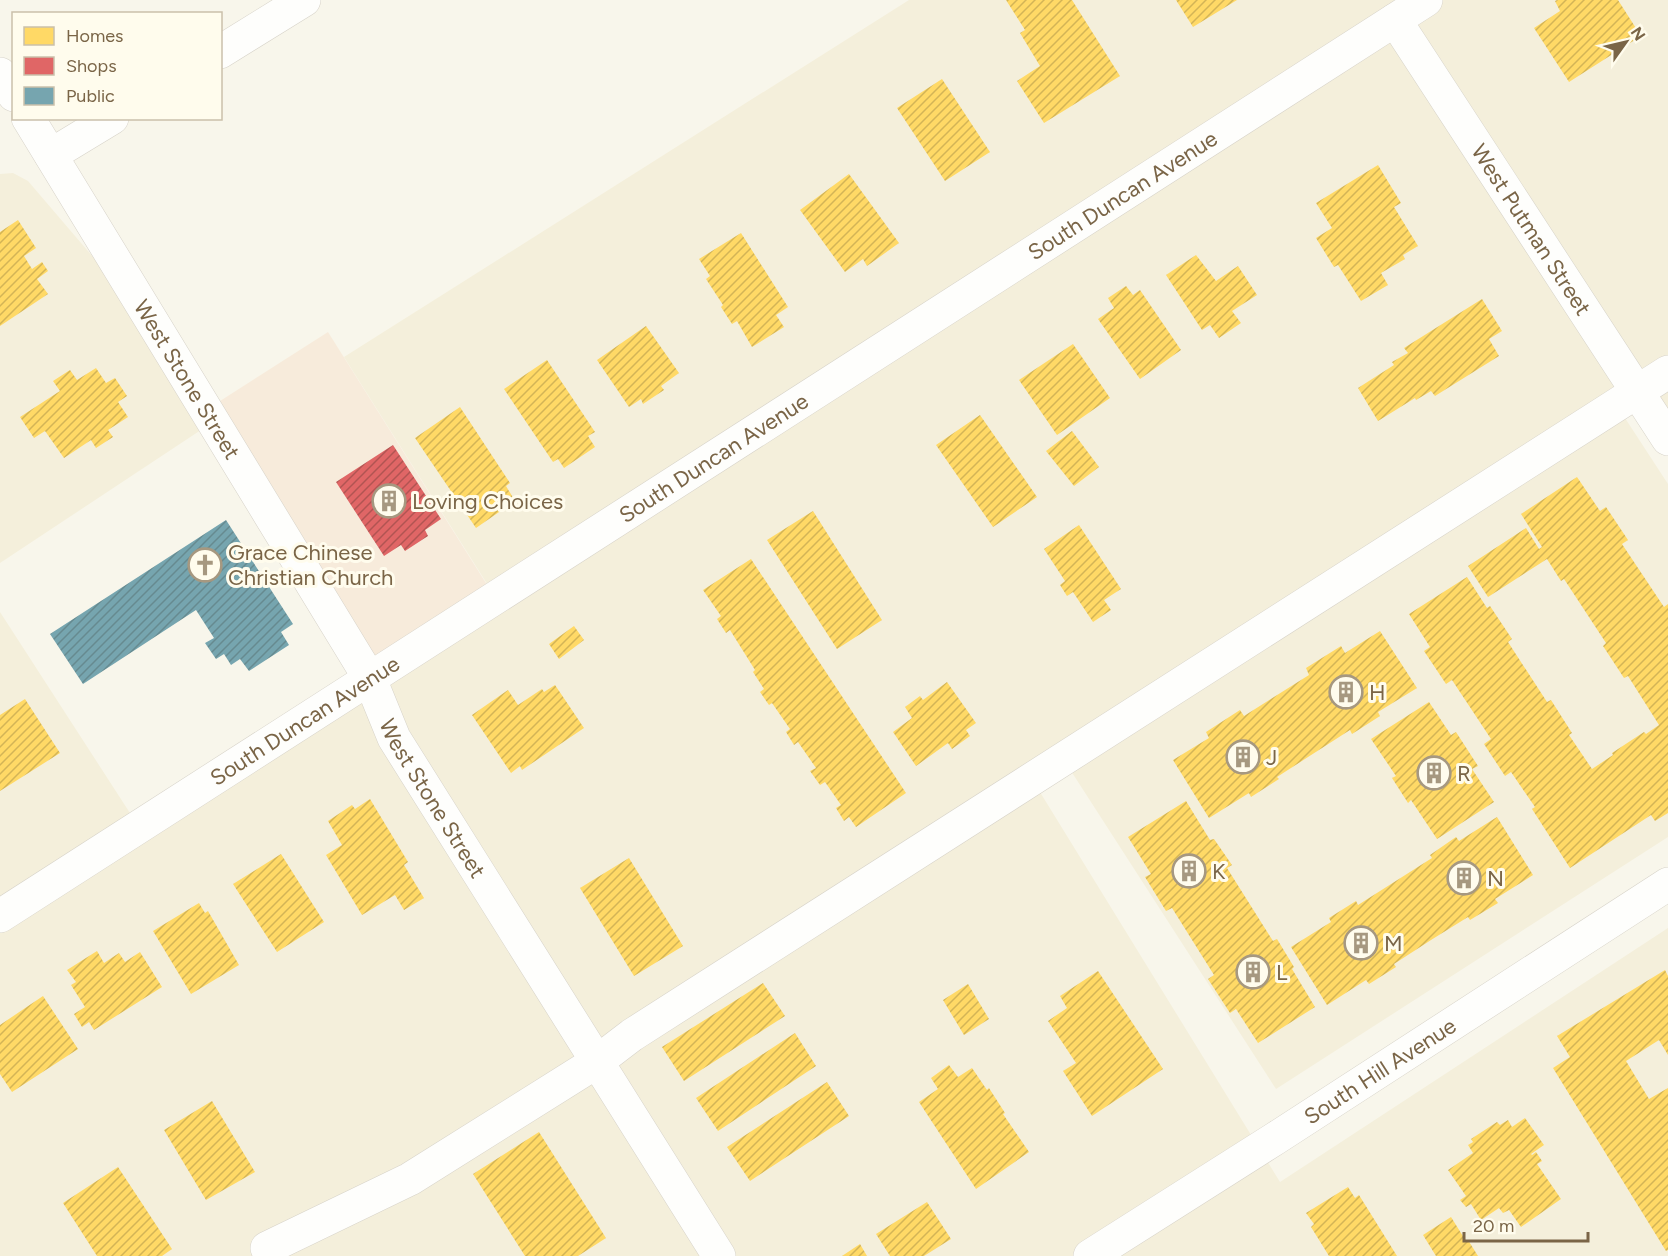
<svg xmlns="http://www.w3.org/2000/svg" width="1668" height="1256" viewBox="0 0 1668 1256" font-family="Figtree,sans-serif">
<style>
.residential{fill:#f4efdb}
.commercial{fill:#f7ebdb}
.homes{fill:url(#homes-hatch)}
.shops{fill:url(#shops-hatch)}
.public{fill:url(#public-hatch)}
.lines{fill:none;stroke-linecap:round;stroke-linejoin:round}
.minor-casing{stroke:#d7d3c9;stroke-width:34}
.minor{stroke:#fefefc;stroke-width:33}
.labels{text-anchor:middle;stroke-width:6;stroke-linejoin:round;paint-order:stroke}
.street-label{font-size:22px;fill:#7a6547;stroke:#fffced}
.poi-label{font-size:22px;fill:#7a6547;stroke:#fffced;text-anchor:start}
</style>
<defs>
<pattern id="homes-hatch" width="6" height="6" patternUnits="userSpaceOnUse" patternTransform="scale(1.5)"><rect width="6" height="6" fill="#ffd966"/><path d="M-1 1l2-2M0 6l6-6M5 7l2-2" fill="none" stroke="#d3b456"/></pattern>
<pattern id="shops-hatch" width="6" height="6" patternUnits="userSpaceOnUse" patternTransform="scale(1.5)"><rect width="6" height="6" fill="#e06666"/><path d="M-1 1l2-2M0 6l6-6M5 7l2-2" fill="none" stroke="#b15452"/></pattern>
<pattern id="public-hatch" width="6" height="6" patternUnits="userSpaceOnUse" patternTransform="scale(1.5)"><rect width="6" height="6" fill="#76a5af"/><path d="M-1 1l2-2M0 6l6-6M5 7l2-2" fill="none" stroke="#668a90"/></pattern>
</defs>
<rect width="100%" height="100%" fill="#f8f6eb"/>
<!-- residential -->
<path class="residential" d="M 909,0 L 1668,0 L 1668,431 L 1637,392 L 1035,784 L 1280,1182 L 1668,928 L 1668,1256 L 0,1256 L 0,612 L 139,827 L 496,598 L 344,357 Z
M 13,173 L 28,181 L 164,340 L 213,422 L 0,563 L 0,174 Z
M 1623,415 L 1668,484 L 1668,837 L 1276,1089 L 1071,771 Z"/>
<!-- commercial -->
<path class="commercial" d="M 328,332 L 496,599 L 370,679 L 206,410 Z"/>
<!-- homes -->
<path class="homes" d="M 1006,0 L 1072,0 L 1120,76 L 1044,123 L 1017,81 L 1040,66 L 1020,33 L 1025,30 Z
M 1176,0 L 1237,0 L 1193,27 Z
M 1557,0 L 1618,0 L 1641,36 L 1569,82 L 1534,28 L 1560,11 L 1555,1 Z
M 942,79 L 990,152 L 945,181 L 897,108 Z
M 1378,165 L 1401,203 L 1394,207 L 1418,246 L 1403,255 L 1405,259 L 1381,273 L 1388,285 L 1361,301 L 1338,265 L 1334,267 L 1316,238 L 1332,228 L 1316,203 Z
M 849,174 L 899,243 L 867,266 L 863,259 L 845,272 L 800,210 Z
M 18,220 L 36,248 L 24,256 L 32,269 L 42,262 L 48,271 L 37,279 L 48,294 L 0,326 L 0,232 Z
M 741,233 L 788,307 L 776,315 L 784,327 L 752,347 L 737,321 L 732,324 L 721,307 L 723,305 L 706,279 L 710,276 L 699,259 Z
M 1196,255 L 1216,281 L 1238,266 L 1257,295 L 1232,311 L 1241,323 L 1219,338 L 1210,325 L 1202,330 L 1166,275 Z
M 1126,286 L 1133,295 L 1140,290 L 1181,350 L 1140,379 L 1098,319 L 1114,308 L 1108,298 Z
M 1482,299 L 1502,331 L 1489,339 L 1499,356 L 1435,396 L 1431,391 L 1416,400 L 1415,398 L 1378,421 L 1358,388 L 1394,365 L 1392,362 L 1408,353 L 1404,348 Z
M 646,326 L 679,373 L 661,386 L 664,390 L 643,404 L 641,399 L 629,407 L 597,360 Z
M 1073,344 L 1110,398 L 1057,435 L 1019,380 Z
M 547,360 L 595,432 L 588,436 L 595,447 L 564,468 L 558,459 L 553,462 L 504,389 Z
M 96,368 L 106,383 L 115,378 L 127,396 L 118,402 L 128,417 L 108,430 L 113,437 L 96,448 L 91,440 L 64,458 L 45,431 L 34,438 L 20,417 L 60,391 L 53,381 L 70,370 L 77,380 Z
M 460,407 L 510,483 L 506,486 L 515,501 L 476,528 L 415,438 Z
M 980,415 L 1037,497 L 993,527 L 936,445 Z
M 1072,431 L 1099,467 L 1074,486 L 1046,451 Z
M 1577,477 L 1600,511 L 1606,507 L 1628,540 L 1622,544 L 1664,607 L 1668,604 L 1668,813 L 1655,821 L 1651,815 L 1570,868 L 1532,809 L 1535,807 L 1511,772 L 1505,776 L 1484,744 L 1491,739 L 1452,680 L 1446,684 L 1424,651 L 1430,647 L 1409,614 L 1467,577 L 1487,608 L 1490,606 L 1512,639 L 1508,642 L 1547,702 L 1551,700 L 1572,733 L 1569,735 L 1592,769 L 1613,755 L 1612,753 L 1644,732 L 1646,734 L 1659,725 L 1628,676 L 1624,678 L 1603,646 L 1606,643 L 1564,579 L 1561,581 L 1547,559 L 1488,597 L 1468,566 L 1526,528 L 1539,549 L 1542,547 L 1521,514 Z
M 813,511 L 882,620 L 837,649 L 767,540 Z
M 1079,525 L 1121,589 L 1104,600 L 1111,610 L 1093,622 L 1073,592 L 1067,596 L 1060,585 L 1065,581 L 1044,549 Z
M 751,559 L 906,793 L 856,827 L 849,817 L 844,821 L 836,808 L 841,805 L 825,782 L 820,785 L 810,771 L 816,768 L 798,742 L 794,745 L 786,732 L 790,729 L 772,703 L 769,705 L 760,692 L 764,689 L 753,672 L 755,670 L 730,630 L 726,633 L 717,619 L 721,616 L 703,590 Z
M 574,626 L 584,640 L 559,659 L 549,644 Z
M 1380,631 L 1417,688 L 1378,712 L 1380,716 L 1352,734 L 1350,730 L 1277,777 L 1279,779 L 1251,797 L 1249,793 L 1209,818 L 1173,760 L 1209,738 L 1206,732 L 1240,710 L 1244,716 L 1309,675 L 1306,668 L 1341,646 L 1345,653 Z
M 947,682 L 976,723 L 966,730 L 970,736 L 952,749 L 948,743 L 916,766 L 893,732 L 912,718 L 905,707 L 920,696 L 923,700 Z
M 555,685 L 584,728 L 522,770 L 520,766 L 511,773 L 472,715 L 508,690 L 518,705 L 542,689 L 544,692 Z
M 25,699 L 60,753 L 0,791 L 0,715 Z
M 1429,702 L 1451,735 L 1456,732 L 1478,766 L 1472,769 L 1494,802 L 1437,839 L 1411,800 L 1408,803 L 1392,778 L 1396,776 L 1371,739 Z
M 370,799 L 408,862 L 404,865 L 424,898 L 404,910 L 395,895 L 362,915 L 326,855 L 342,845 L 328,821 L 352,805 L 355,809 Z
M 1186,801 L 1210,840 L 1214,839 L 1232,865 L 1227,868 L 1273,941 L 1277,939 L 1294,967 L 1292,969 L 1315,1007 L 1258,1043 L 1236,1009 L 1230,1013 L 1208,979 L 1214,975 L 1172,908 L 1166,911 L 1145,877 L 1151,874 L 1128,837 Z
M 1497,817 L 1533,875 L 1495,899 L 1498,903 L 1470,920 L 1468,917 L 1431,940 L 1394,964 L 1396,967 L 1369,984 L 1366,980 L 1327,1005 L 1291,947 L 1331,922 L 1329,918 L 1356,901 L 1358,905 L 1432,858 L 1430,855 L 1456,837 L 1459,841 Z
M 281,854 L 324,922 L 277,952 L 233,884 Z
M 629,858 L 683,946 L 634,976 L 580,888 Z
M 199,903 L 205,913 L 208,911 L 239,965 L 191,994 L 153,931 Z
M 97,951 L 104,963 L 119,953 L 125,962 L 140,952 L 162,987 L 94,1030 L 89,1022 L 82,1027 L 74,1014 L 85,1007 L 71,985 L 76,982 L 67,970 Z
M 1665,970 L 1668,976 L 1668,1055 L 1659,1040 L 1626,1061 L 1649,1099 L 1668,1088 L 1668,1250 L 1666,1251 L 1553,1068 L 1570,1057 L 1557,1036 Z
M 1098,971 L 1163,1069 L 1092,1116 L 1063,1071 L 1076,1063 L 1048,1021 L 1067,1008 L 1060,996 Z
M 763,983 L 785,1016 L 684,1081 L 662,1047 Z
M 968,984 L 989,1019 L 964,1035 L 943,1000 Z
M 43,996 L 78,1049 L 12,1092 L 0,1074 L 0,1025 Z
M 795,1033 L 816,1066 L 718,1131 L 696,1098 Z
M 949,1065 L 958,1077 L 972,1068 L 987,1090 L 989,1088 L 1005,1113 L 1003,1114 L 1029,1152 L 976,1189 L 919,1102 L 938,1089 L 931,1078 Z
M 827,1082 L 849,1116 L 750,1181 L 727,1147 Z
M 212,1101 L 255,1172 L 206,1200 L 164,1130 Z
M 1525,1118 L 1544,1145 L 1531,1154 L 1532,1155 L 1536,1152 L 1542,1161 L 1537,1164 L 1561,1199 L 1521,1227 L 1509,1210 L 1503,1213 L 1499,1208 L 1481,1220 L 1471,1204 L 1466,1207 L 1460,1200 L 1466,1196 L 1448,1170 L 1473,1153 L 1468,1145 L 1473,1142 L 1471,1139 L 1497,1122 L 1500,1125 L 1508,1120 L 1512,1127 Z
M 539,1132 L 606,1238 L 578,1256 L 525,1256 L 473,1174 Z
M 118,1167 L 172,1249 L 162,1256 L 97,1256 L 63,1203 Z
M 1348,1187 L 1355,1198 L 1359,1195 L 1397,1256 L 1329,1256 L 1311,1227 L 1314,1224 L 1306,1213 Z
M 927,1202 L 951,1239 L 924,1256 L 890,1256 L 876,1234 Z
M 1451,1217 L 1466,1241 L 1468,1240 L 1478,1256 L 1436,1256 L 1423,1235 Z
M 860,1244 L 867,1256 L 842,1256 Z"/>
<!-- shops -->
<path class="shops" d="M 393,445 L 441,519 L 425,530 L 428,536 L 405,551 L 401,545 L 384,556 L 336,482 Z"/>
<!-- public -->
<path class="public" d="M 226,520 L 293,624 L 281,632 L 289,645 L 249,671 L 240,659 L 231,665 L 224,654 L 216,659 L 205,643 L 214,638 L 196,610 L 83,684 L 50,634 Z"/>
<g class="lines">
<!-- minor casing -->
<g class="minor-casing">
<g id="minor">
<path id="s1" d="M 1395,20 L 1668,439"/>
<path d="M 220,52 L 304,0"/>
<path d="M 0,74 L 14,95"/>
<path id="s2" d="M 28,118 L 370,679 L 394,738 L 719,1256"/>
<path d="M 51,155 L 112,118"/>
<path id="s3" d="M 0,916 L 1426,0"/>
<path d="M 267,1248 L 410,1179 L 598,1061 L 632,1035 L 1668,372"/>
<path id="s4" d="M 1090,1256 L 1276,1138 L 1668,884"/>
</g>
</g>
<!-- minor -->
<use href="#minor" class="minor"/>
</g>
<!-- icons -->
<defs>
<g id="building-ring" transform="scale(1.725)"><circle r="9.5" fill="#fffced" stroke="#a69880" stroke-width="1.5"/><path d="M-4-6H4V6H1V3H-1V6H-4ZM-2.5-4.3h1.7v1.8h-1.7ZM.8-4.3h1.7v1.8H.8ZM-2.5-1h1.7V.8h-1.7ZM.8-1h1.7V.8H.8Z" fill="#a69880"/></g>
<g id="church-ring" transform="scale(1.725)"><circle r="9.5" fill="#fffced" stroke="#a69880" stroke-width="1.5"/><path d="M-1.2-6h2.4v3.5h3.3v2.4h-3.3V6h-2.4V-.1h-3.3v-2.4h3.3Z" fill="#a69880"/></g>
</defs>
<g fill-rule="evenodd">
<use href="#building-ring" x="389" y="501"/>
<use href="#church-ring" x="205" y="565"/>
<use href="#building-ring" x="1346" y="692"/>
<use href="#building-ring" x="1243" y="757"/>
<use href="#building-ring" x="1434" y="773"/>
<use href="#building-ring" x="1189" y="871"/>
<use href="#building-ring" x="1464" y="878"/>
<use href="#building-ring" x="1361" y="943"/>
<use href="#building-ring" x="1253" y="972"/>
</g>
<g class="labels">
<!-- street labels -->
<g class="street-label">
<text dy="8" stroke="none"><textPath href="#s3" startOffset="1334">South Duncan Avenue</textPath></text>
<text dy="8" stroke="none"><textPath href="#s1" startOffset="250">West Putman Street</textPath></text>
<text dy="8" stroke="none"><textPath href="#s2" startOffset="306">West Stone Street</textPath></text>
<text dy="8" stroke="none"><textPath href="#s3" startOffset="848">South Duncan Avenue</textPath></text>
<text dy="8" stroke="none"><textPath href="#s3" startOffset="362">South Duncan Avenue</textPath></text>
<text dy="8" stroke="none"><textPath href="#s2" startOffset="792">West Stone Street</textPath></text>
<text dy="8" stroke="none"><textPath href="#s4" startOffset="344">South Hill Avenue</textPath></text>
</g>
<!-- poi labels -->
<g class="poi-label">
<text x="412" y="509">Loving Choices</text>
<text x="228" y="560">Grace Chinese<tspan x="228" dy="25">Christian Church</tspan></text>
<text x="1369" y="700">H</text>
<text x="1266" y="765">J</text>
<text x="1457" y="781">R</text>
<text x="1212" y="879">K</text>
<text x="1487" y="886">N</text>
<text x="1384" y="951">M</text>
<text x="1276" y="980">L</text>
</g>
</g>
<!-- legend -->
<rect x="12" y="12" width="210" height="108" fill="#fffced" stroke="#cac0ab" stroke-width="1.5"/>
<rect x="24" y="27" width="30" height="18" fill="#ffd966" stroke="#cac0ab" stroke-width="1.5"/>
<text x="66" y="42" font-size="18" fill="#7a6547">Homes</text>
<rect x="24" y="57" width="30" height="18" fill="#e06666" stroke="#cac0ab" stroke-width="1.5"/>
<text x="66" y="72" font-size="18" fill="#7a6547">Shops</text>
<rect x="24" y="87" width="30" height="18" fill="#76a5af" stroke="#cac0ab" stroke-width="1.5"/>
<text x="66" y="102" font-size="18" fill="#7a6547">Public</text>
<!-- north arrow -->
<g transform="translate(1626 42) rotate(56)" stroke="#fffced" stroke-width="4.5" paint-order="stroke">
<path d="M0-4.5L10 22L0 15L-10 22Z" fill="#7a6547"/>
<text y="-9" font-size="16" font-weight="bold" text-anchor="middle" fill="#7a6547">N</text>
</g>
<!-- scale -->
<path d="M1464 1232v9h124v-9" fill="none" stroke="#7a6547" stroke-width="3"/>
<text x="1473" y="1232" font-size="18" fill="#7a6547" stroke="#fffced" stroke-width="4.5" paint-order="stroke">20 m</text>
</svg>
